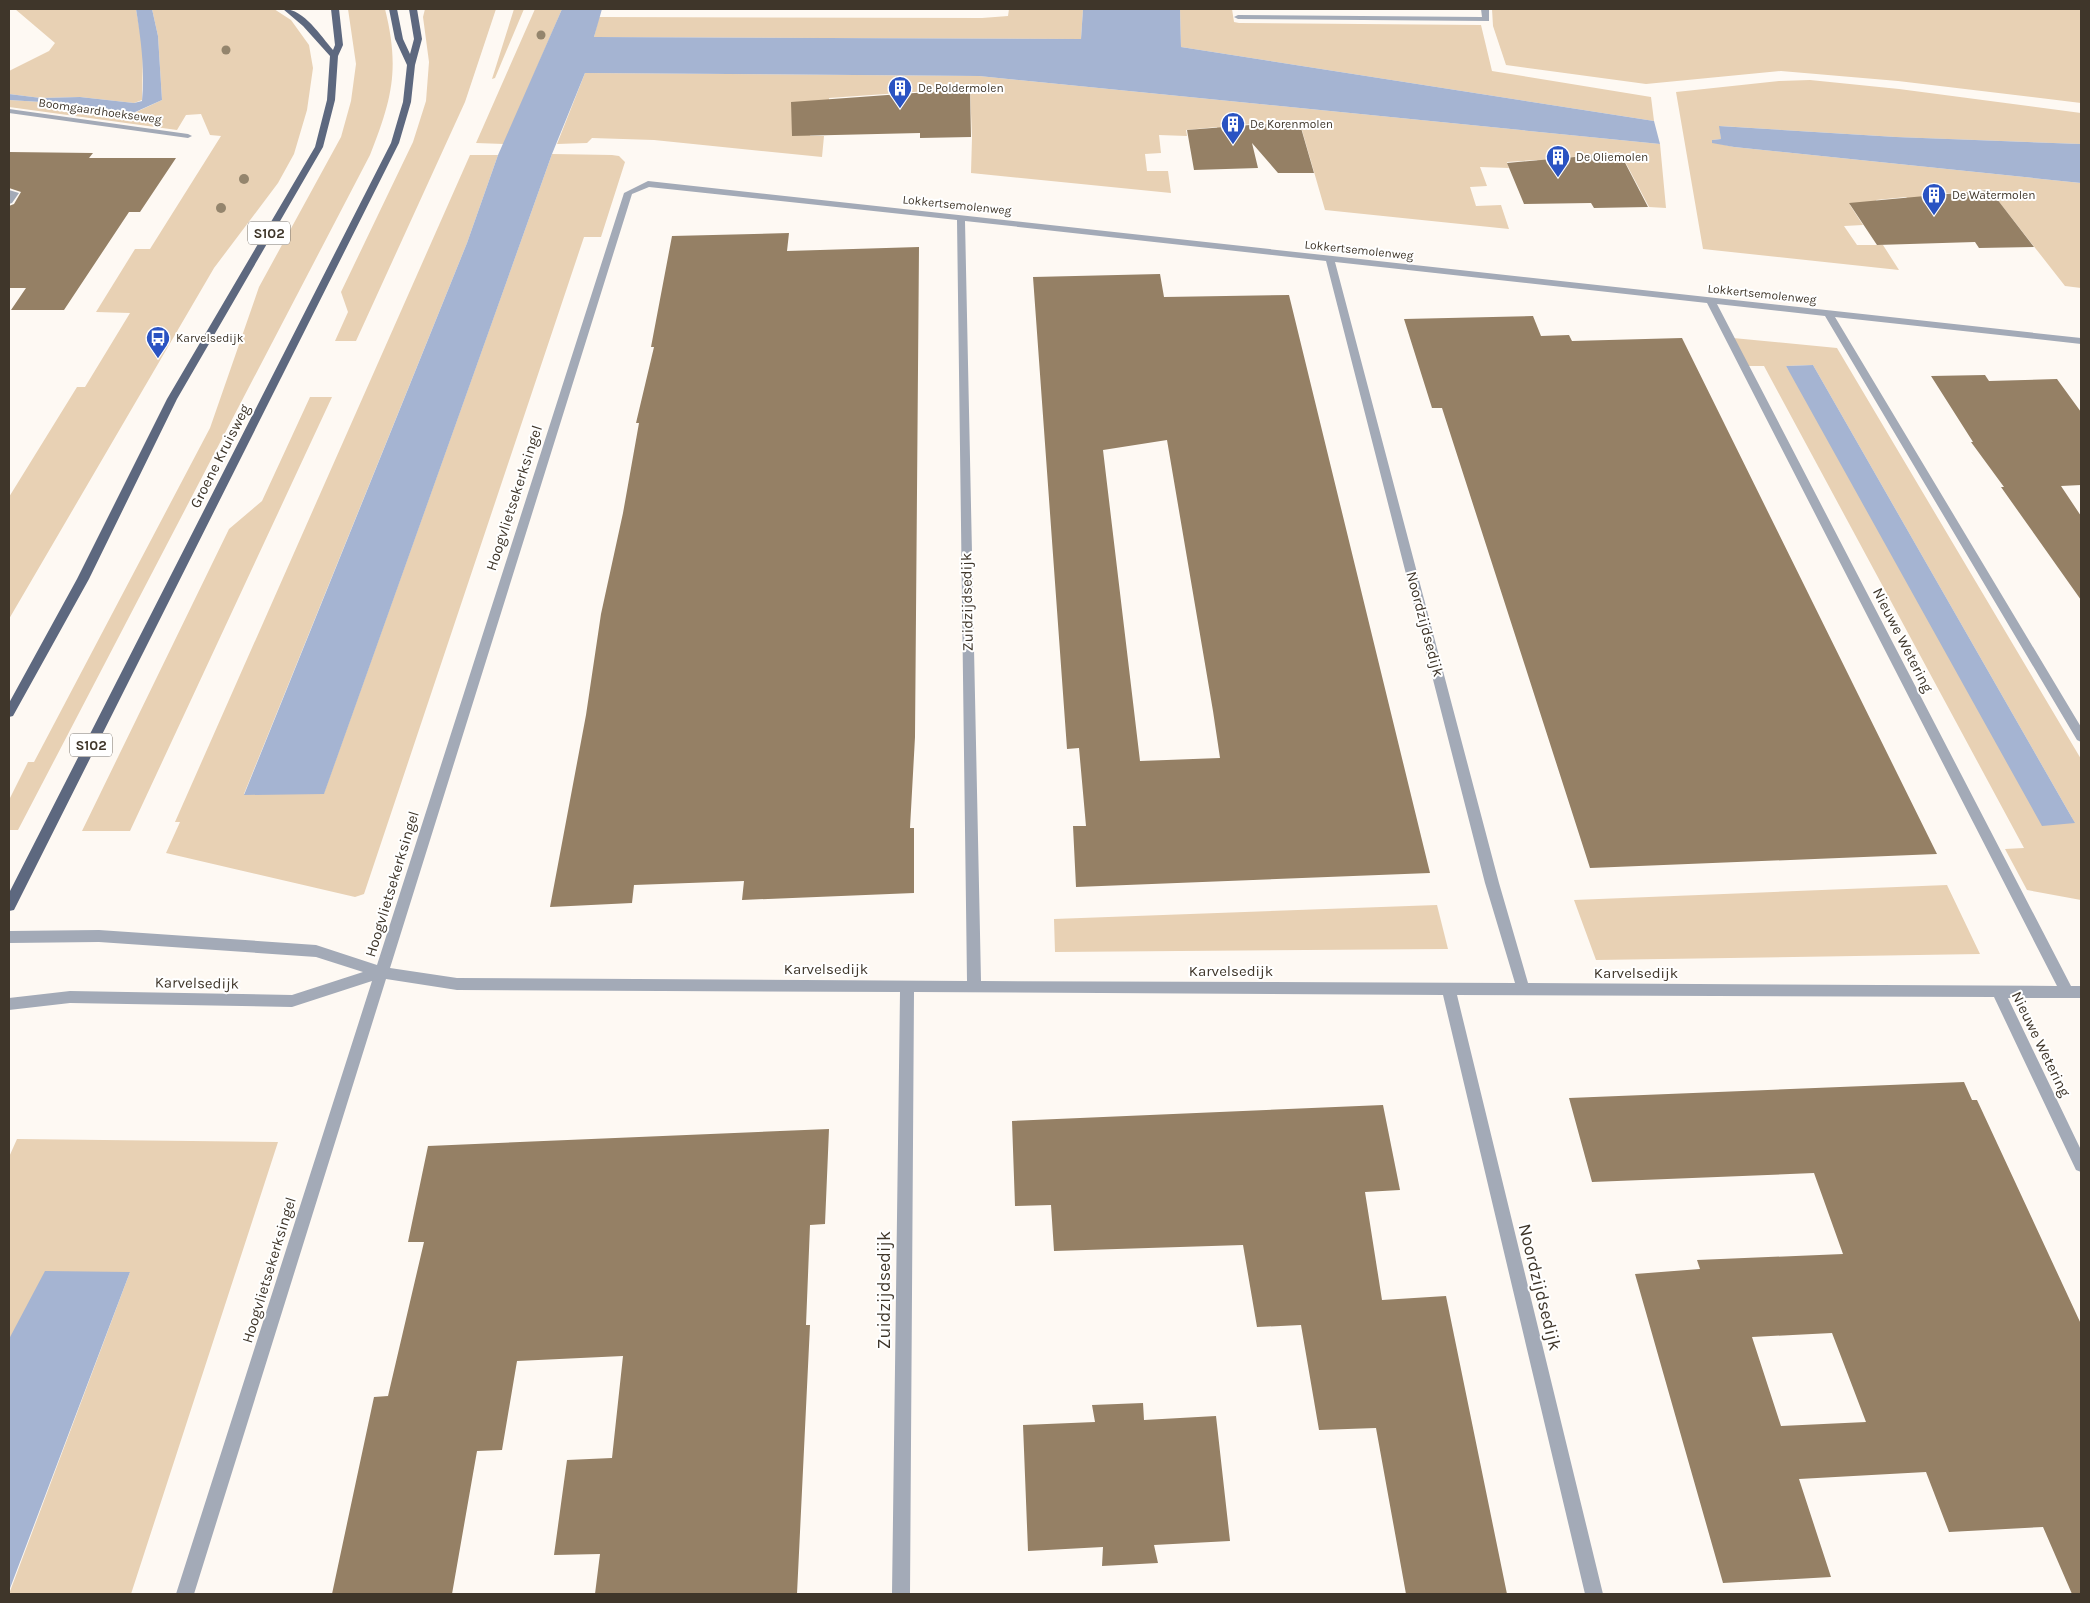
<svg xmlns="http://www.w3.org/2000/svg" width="2090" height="1603" viewBox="0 0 2090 1603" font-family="Karla,sans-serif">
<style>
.green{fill:#e8d1b4;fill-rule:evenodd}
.water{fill:#a5b4d2}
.building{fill:#958065;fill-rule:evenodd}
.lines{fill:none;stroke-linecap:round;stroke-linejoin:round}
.minor{fill:#a3aab7;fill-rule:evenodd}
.primary{fill:#5d687f;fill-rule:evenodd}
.tree{fill:#94856d}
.labels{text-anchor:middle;stroke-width:4;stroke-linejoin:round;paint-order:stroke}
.far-poi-label{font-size:12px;fill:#3f362a;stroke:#fff;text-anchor:start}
.far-street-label{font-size:12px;fill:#3f362a;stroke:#fff}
.shield{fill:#fff;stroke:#79726a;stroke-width:1}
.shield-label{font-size:14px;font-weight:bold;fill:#3f362a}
.street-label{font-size:15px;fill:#3f362a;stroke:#fff}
.near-street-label{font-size:18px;fill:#3f362a;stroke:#fff}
</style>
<rect width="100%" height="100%" fill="#fef9f3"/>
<!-- green -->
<path class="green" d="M 15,9 L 136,9 L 143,49 L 142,100 L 134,103 L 80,97 L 41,98 L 9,94 L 9,71 L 49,51 L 55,43 Z
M 152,9 L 274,9 L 291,20 L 309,45 L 313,68 L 307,110 L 294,154 L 278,183 L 214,268 L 9,619 L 9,497 L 77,387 L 85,387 L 130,313 L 96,312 L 135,249 L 150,249 L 221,136 L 210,135 L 201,114 L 186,115 L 177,130 L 9,107 L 9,100 L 73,104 L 134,113 L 162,100 L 158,36 Z
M 348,9 L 385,9 C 400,69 392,99 370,155 L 18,830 L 9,830 L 9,800 L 28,762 L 34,762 L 210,428 L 259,287 L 341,137 L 351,101 L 356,64 Z
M 425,9 L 496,9 L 465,102 L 356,341 L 335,341 L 348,312 L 341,292 L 413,142 L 426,101 L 429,62 L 423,17 Z
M 514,9 L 524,9 L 495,78 L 492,79 Z
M 535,9 L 562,9 L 504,144 L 476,143 Z
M 1009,9 L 1083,9 L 1081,39 L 594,37 L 599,17 L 982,18 L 1008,16 Z
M 1180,9 L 1232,9 L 1234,22 L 1239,23 L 1481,25 L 1492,71 L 1651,97 L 1654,121 L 1181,47 Z
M 1492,9 L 2081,9 L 2081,103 L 1898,81 L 1781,71 L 1646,84 L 1506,65 L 1493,26 Z
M 585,73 L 979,76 L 1660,144 L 1666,208 L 1649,207 L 1620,152 L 1562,158 L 1564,163 L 1539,163 L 1537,160 L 1507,162 L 1509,168 L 1480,167 L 1487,186 L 1470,187 L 1476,206 L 1501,205 L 1509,229 L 1325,210 L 1299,120 L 1241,125 L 1218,130 L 1217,127 L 1186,130 L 1187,136 L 1159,135 L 1161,153 L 1145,154 L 1147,171 L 1168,171 L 1171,193 L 971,173 L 972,138 L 970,88 L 829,98 L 828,118 L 811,119 L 810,136 L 824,136 L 822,157 L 654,140 L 592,138 L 587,143 L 557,144 Z
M 1810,80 L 1899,89 L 2081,113 L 2081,144 L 1896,137 L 1720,126 L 1721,139 L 1712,140 L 1712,142 L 1734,147 L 2081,183 L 2081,288 L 2065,286 L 1989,189 L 1931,195 L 1935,201 L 1910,200 L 1906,197 L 1876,200 L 1879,206 L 1850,205 L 1863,225 L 1844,226 L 1857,245 L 1883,245 L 1899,270 L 1703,249 L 1676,92 L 1779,81 Z
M 552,154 L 612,155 L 619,156 L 625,162 L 601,237 L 584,237 L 364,894 L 355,897 L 166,853 L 180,822 L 175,822 L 470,155 L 498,155 L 467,243 L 244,794 L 324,793 Z
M 1733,338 L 1837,348 L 2081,759 L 2081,900 L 2027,890 L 2005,849 L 2024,848 L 1764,366 L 1748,366 ZM 1813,365 L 2075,823 L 1786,366 Z
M 310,397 L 332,397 L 130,831 L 82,831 L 229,529 L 262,501 Z
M 1947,885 L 1980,954 L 1596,960 L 1574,900 Z
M 1437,905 L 1448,949 L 1055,952 L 1054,919 Z
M 17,1139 L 278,1142 L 131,1594 L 9,1594 L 130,1272 L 9,1339 L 9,1157 Z"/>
<!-- water -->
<path class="water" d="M 136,9 L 152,9 L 158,36 L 162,100 L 133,113 L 73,104 L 9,100 L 9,94 L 41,98 L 80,97 L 134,103 L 142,101 C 145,69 141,40 136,9 Z
M 562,9 L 602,9 L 594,37 L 1081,39 L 1083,9 L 1180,9 L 1181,47 L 1654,121 L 1660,144 L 979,76 L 585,73 L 552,154 L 324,794 L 244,795 L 467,243 L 498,155 Z
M 1719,126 L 1896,137 L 2081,144 L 2081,183 L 1734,147 L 1712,143 L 1712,140 L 1721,139 Z
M 1813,365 L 2075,823 L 2042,826 L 1786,366 Z
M 45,1271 L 130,1272 L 9,1591 L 9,1339 Z"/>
<!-- building -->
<path class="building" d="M 970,89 L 971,137 L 920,138 L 920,133 L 792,136 L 791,102 Z
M 1299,121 L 1314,173 L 1278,173 L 1252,143 L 1258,168 L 1194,170 L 1187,130 Z
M 9,152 L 93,153 L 89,158 L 176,158 L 140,212 L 129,212 L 64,310 L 11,310 L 26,288 L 9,288 L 9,206 L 14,204 L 21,192 L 9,188 Z
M 1620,153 L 1648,207 L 1594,208 L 1591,203 L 1524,204 L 1507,163 Z
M 1990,190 L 2034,247 L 1979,248 L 1975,242 L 1877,245 L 1849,203 Z
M 789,233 L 787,251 L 919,247 L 915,737 L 910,828 L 914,828 L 914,893 L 742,900 L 744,881 L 634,885 L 632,903 L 550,907 L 586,715 L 601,614 L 623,513 L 639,423 L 636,423 L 654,347 L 651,347 L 672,236 Z
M 1160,274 L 1164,297 L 1289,295 L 1430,873 L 1076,887 L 1073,826 L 1086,826 L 1079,748 L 1067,749 L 1033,277 ZM 1167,440 L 1213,711 L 1220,758 L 1140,761 L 1103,450 Z
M 1533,316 L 1541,336 L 1569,335 L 1572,341 L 1682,338 L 1937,854 L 1590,868 L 1442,408 L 1432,408 L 1404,319 Z
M 1985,375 L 1989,381 L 2057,379 L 2081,412 L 2081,485 L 2061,486 L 2081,516 L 2081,600 L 2001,487 L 2004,487 L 1971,442 L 1973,442 L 1931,376 Z
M 1964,1082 L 1972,1100 L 1977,1100 L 2081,1324 L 2081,1594 L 2072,1594 L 2043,1527 L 1949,1532 L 1926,1472 L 1799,1479 L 1831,1577 L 1723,1583 L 1635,1274 L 1700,1269 L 1697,1260 L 1843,1254 L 1814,1173 L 1592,1182 L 1569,1098 ZM 1832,1333 L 1866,1422 L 1781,1426 L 1752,1337 Z
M 1383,1105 L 1400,1190 L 1365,1192 L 1382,1300 L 1446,1296 L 1507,1594 L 1406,1594 L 1376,1428 L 1319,1430 L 1301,1325 L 1257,1327 L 1243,1245 L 1054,1251 L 1051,1205 L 1015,1206 L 1012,1121 Z
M 829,1129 L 825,1224 L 810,1225 L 806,1325 L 810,1325 L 797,1594 L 595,1594 L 600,1554 L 554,1555 L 567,1460 L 612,1458 L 623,1356 L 517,1361 L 502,1450 L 477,1451 L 452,1594 L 332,1594 L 374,1397 L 388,1396 L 424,1242 L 408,1242 L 428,1146 Z
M 1143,1403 L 1144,1420 L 1216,1416 L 1230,1541 L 1154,1545 L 1158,1563 L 1102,1566 L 1103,1547 L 1028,1551 L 1023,1425 L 1095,1422 L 1092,1405 Z"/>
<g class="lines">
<!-- minor -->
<path class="minor" d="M 1481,9 L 1489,9 L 1489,21 L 1238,19 L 1234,17 L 1238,15 L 1482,17 Z
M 9,109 L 188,134 L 192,136 L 188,138 L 9,113 Z
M 648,181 L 2081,338 L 2081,344 L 1835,317 L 2081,727 L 2081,742 L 2077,740 L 1825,316 L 1717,304 L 2071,986 L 2081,986 L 2081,998 L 2008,998 L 2081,1150 L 2081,1172 L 2076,1170 L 1994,997 L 1457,995 L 1603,1594 L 1585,1594 L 1443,995 L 914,992 L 910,1594 L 892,1594 L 900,992 L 457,990 L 386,979 L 194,1594 L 176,1594 L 372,981 L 292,1007 L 70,1003 L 9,1010 L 9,998 L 70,991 L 292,995 L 363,972 L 316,957 L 99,942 L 9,943 L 9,931 L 99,930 L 316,945 L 377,965 L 624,193 ZM 649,187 L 957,220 L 967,981 L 457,978 L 390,968 L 632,194 ZM 965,221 L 1326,261 L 1485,883 L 1515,983 L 981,981 ZM 1335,262 L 1707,303 L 2057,986 L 1528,983 L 1499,883 Z
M 9,190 L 19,193 L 12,203 L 9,204 Z"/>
<!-- primary -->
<path class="primary" d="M 283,9 C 303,8 321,36 333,50 L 335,45 L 331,9 L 339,9 L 343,45 L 338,56 L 335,100 L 323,147 L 177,399 L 89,579 L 13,716 L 9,717 L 9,703 L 77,579 L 167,399 L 315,147 L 327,100 L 330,56 L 303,26 Z
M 389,9 L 397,9 L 403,39 L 410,54 L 414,39 L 409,9 L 417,9 L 422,39 L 415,65 L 411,102 L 399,143 L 14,910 L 9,911 L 9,893 L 391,143 L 403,102 L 407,65 L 395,39 Z"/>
</g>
<!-- trees -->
<g class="tree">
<circle cx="541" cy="35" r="4.5"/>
<circle cx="226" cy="50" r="4.5"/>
<circle cx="244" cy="179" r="5"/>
<circle cx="221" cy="208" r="5"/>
</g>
<!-- icons -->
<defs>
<g id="building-pin" transform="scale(1.25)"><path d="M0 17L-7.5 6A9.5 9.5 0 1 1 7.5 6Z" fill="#2a53c2" stroke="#fff"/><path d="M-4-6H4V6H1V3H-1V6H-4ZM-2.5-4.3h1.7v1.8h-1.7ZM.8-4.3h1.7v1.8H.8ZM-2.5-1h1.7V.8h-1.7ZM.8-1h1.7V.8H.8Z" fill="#fff"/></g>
<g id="bus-pin" transform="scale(1.25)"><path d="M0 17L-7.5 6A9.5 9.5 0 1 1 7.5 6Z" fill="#2a53c2" stroke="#fff"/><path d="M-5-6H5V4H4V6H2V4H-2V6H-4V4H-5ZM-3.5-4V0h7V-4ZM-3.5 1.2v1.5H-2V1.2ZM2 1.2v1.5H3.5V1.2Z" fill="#fff"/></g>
</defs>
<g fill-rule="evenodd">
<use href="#building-pin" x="900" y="88"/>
<use href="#building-pin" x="1233" y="124"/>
<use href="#building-pin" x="1558" y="157"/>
<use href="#building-pin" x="1934" y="195"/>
<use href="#bus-pin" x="158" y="338"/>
</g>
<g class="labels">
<!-- far-poi labels -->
<g class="far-poi-label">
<text x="918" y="92">De Poldermolen</text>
<text x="1250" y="128">De Korenmolen</text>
<text x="1576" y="161">De Oliemolen</text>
<text x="1952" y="199">De Watermolen</text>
<text x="176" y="342">Karvelsedijk</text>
</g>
<!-- far-street labels -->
<g class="far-street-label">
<text transform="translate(100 111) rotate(8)" y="4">Boomgaardhoekseweg</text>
<text transform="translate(957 205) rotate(6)" y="4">Lokkertsemolenweg</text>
<text transform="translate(1359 250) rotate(6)" y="4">Lokkertsemolenweg</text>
<text transform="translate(1762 294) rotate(6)" y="4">Lokkertsemolenweg</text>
</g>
<!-- shield labels -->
<g class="shield">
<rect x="248" y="221.5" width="42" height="23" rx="4"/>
<rect x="70" y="733.5" width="42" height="23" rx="4"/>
</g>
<g class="shield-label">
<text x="269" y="238">S102</text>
<text x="91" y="750">S102</text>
</g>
<!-- street labels -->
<g class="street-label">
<text transform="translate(220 456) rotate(-63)" y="5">Groene Kruisweg</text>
<text transform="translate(514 498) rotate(-72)" y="5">Hoogvlietsekerksingel</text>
<text transform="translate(967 602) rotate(-91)" y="5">Zuidzijdsedijk</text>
<text transform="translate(1425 624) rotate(75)" y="5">Noordzijdsedijk</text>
<text transform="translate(1903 640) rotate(63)" y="5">Nieuwe Wetering</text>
<text transform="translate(392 884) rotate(-73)" y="5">Hoogvlietsekerksingel</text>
<text x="826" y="974">Karvelsedijk</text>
<text x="1231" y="976">Karvelsedijk</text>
<text x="1636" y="978">Karvelsedijk</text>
<text transform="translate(197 983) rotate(1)" y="5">Karvelsedijk</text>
<text transform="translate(2041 1044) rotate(64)" y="5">Nieuwe Wetering</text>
<text transform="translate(269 1270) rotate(-73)" y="5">Hoogvlietsekerksingel</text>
</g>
<!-- near-street labels -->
<g class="near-street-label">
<text transform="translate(1540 1287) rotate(76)" y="6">Noordzijdsedijk</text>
<text transform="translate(884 1290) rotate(-90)" y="6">Zuidzijdsedijk</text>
</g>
</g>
<!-- border -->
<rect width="2090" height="1603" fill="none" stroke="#3f362a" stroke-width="20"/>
</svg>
